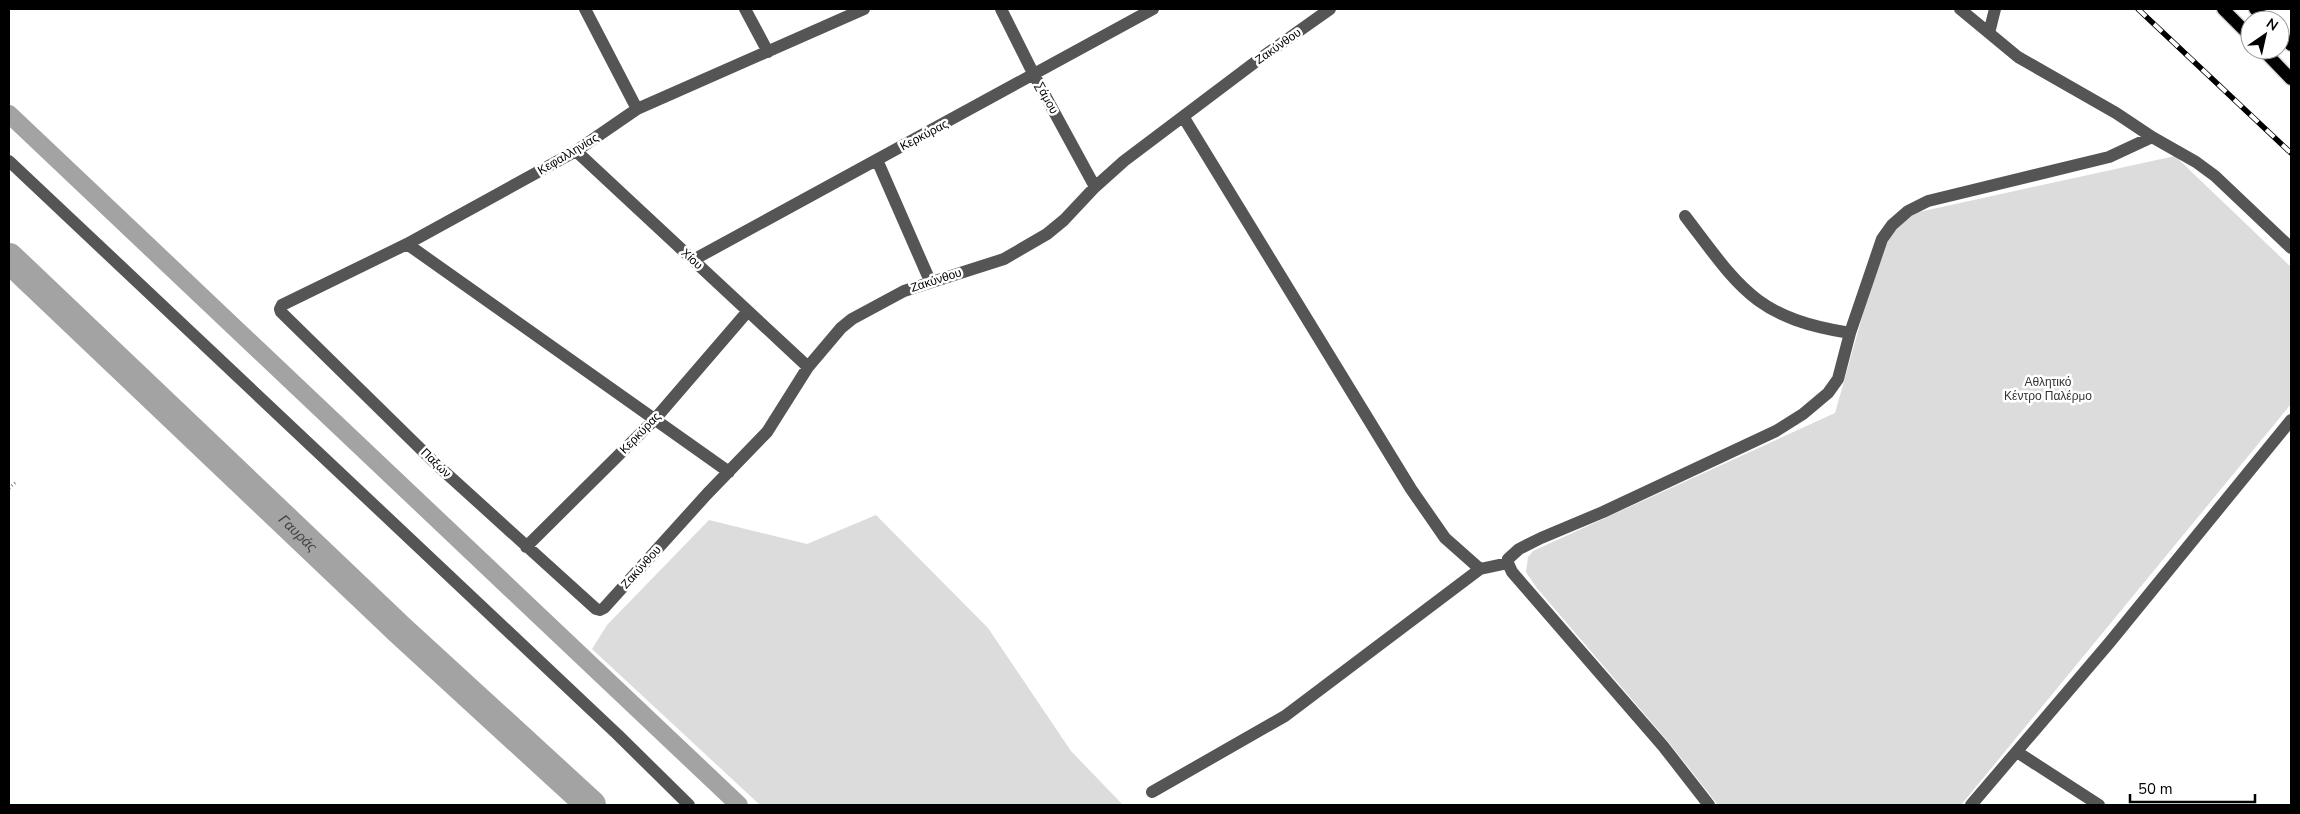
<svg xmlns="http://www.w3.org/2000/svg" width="2300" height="814" viewBox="0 0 2300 814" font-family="'Nunito Sans',sans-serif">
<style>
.green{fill:#dcdcdc}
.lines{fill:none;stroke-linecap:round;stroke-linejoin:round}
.canal{stroke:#a3a3a3;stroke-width:18}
.river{stroke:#a3a3a3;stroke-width:30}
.major-casing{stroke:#dbdbdb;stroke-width:15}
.path{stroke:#777;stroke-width:3;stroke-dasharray:1 2.5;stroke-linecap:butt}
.minor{stroke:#555;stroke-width:12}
.major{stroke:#000;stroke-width:12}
.rail-casing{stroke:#000;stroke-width:5.5}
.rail{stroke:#fff;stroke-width:4;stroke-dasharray:11;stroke-linecap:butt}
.labels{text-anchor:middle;stroke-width:5;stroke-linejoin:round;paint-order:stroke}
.street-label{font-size:12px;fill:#000;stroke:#fff}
.park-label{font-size:12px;fill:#333;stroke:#fff}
.water-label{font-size:14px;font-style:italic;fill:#444;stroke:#fff}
</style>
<rect width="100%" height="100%" fill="#fff"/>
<!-- green -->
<path class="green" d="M 2175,156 L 2291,267 L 2291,404 L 1961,805 L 1718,805 L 1670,744 L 1536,587 L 1526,572 L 1528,557 L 1533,551 L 1835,413 L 1881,250 C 1891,234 1902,220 1919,212 Z
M 876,515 L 988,628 L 1071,751 L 1123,805 L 760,805 L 592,649 L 607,625 L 709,520 L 807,544 Z"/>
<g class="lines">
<!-- canal -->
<path class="canal" d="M 9,114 L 739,805"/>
<!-- river -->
<path class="river" id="s1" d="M 9,258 L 400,630 L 591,805"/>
<!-- major casing -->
<g class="major-casing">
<path id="major" d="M 2223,9 L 2250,36
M 2255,9 L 2266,20
M 2280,34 L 2291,45
M 2263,50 L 2291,79"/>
</g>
<!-- path -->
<path class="path" d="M 9,488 L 16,482"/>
<!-- minor -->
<path class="minor" d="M 585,9 L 637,109
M 745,9 L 768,52
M 864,9 L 637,109 L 576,151 L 407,244 L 282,305 L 280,309 L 281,312 L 436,464 L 596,609 L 600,610 L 604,608 L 707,494 L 767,432 L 808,367 L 841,328 L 852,319 L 904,291 L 1004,259 L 1047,234 L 1064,220 L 1095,187 L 1124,161 L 1258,60 L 1330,9
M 1001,9 L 1034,75 L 1095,187
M 1960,9 L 2018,57 L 2116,113 L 2152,137 L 2196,162 L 2215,176 L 2291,248
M 1989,33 L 1995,9
M 1184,118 L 1411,489 L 1445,538 L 1480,569 L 1508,563
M 576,151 L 808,367
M 877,160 L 930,281
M 9,161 L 618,735 L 689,805
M 1685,216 C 1740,288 1755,318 1850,333
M 407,244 L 729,472
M 693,260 L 1153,9
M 526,547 L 655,419 L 748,311
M 2017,752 L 2099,805
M 1152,792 L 1285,716 L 1480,569
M 1709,805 L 1663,746 L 1512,572 L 1508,563 L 1508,559 L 1519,549 L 1541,538 L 1603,512 L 1776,431 L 1803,414 L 1828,393 L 1838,379 L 1850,333 L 1882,239 L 1892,225 L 1908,211 L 1928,201 L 2109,157 L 2152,137
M 1971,805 L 2110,642 L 2291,420"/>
<!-- major -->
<use href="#major" class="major"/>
<!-- rail casing -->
<g class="rail-casing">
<path id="rail" d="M 2138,9 L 2291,153"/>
</g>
<!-- rail -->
<use href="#rail" class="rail"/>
</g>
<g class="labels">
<!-- street labels -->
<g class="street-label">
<text transform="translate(1278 46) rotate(-35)" y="4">Ζακύνθου</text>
<text transform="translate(1047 98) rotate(61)" y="4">Σάμου</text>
<text transform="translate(924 135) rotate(-28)" y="4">Κερκύρας</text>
<text transform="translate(568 154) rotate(-31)" y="4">Κεφαλληνίας</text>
<text transform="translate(692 259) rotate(43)" y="4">Χίου</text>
<text transform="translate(936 280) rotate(-18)" y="4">Ζακύνθου</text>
<text transform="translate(640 433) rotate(-46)" y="4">Κερκύρας</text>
<text transform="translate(436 463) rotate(44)" y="4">Παξών</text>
<text transform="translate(641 567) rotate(-48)" y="4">Ζακύνθου</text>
</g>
<!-- park labels -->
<g class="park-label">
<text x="2048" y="386">Αθλητικό<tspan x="2048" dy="14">Κέντρο Παλέρμο</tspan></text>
</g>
<!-- water labels -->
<g class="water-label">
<text dy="5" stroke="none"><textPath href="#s1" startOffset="399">Γαυράς</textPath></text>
</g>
</g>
<!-- border -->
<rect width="2300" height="814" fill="none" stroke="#000000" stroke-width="20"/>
<!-- north arrow -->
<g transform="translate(2265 35) rotate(34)"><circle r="24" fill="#ffffff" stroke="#999999"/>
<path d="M0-4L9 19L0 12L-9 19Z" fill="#000000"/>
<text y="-8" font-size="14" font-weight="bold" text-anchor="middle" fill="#000000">N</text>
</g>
<!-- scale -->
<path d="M2130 794v8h125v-8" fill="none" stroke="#000000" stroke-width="2.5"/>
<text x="2138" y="794" font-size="15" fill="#000000" stroke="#ffffff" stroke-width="4" paint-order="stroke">50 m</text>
</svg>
